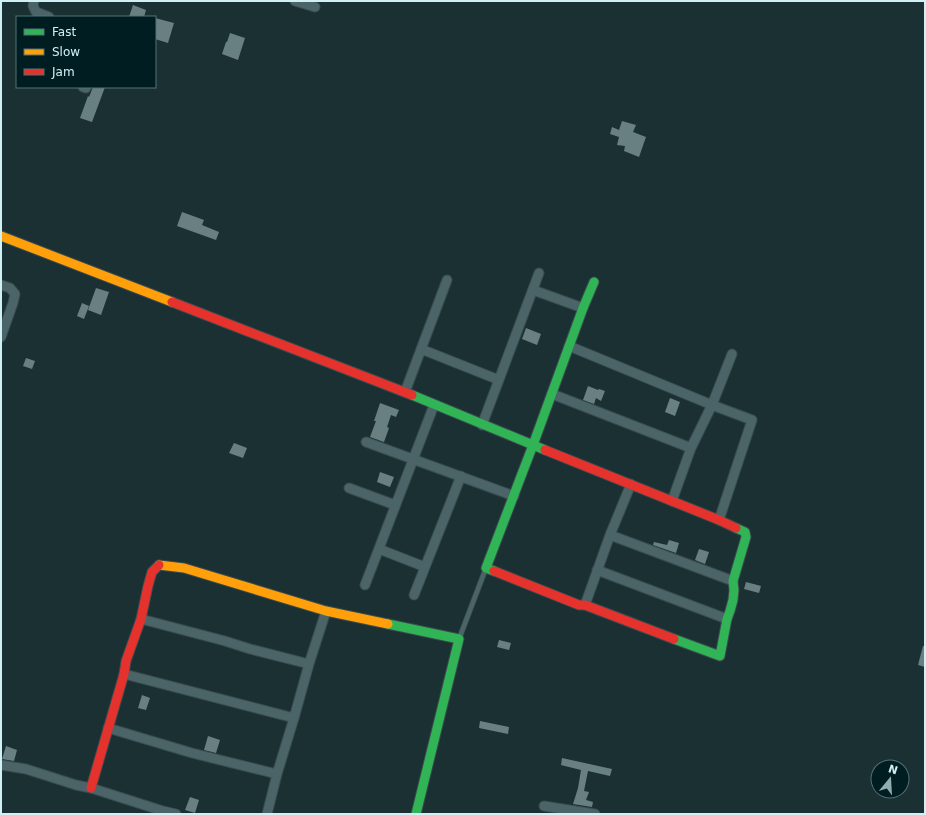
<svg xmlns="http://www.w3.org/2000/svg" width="926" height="815" viewBox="0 0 926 815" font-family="'DejaVu Sans',sans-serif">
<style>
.building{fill:#698083}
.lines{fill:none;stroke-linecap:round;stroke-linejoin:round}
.lane-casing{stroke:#394b4e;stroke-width:6}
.street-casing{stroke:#394b4e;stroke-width:11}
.fast-casing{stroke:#394b4e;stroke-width:11}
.slow-casing{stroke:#394b4e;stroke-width:11}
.jam-casing{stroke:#394b4e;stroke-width:11}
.lane{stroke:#4b6468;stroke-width:4.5}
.street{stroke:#4b6468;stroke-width:9}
.fast{stroke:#30b455;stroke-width:9}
.slow{stroke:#ff9f0a;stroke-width:9}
.jam{stroke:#e5322d;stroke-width:9}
</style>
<rect width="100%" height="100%" fill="#1b3033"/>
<!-- building -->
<path class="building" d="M 133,5 L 146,10 L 144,17 L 129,17 Z
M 155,18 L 174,23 L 168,43 L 155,39 Z
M 230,33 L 245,38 L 238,60 L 222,54 L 226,42 L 227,42 Z
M 93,87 L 105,87 L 92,122 L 80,118 L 88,96 L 89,97 Z
M 622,121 L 636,125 L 633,132 L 646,137 L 639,157 L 624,151 L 625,146 L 617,145 L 619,137 L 610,134 L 612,127 L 619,130 Z
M 182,212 L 204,220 L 202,225 L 219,232 L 216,240 L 177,226 Z
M 96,288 L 109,292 L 101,315 L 88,310 Z
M 82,303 L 89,306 L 84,319 L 77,316 Z
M 526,328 L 541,334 L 537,345 L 522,339 Z
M 26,358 L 35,361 L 32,369 L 23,366 Z
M 588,386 L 598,390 L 599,389 L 605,391 L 601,401 L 596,398 L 594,404 L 583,400 Z
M 670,398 L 680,402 L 675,416 L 665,412 Z
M 380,403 L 399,410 L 396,417 L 391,415 L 387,427 L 389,428 L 384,442 L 370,437 L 376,421 L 374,421 Z
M 234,443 L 247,448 L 243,458 L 229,453 Z
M 380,472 L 394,477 L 390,487 L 377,482 Z
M 669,540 L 679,543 L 676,553 L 653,545 L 654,542 L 667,545 Z
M 699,549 L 709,552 L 705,564 L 695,560 Z
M 746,582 L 761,586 L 759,593 L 744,589 Z
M 499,640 L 511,643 L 509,650 L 497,647 Z
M 923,646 L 925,646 L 925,667 L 918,665 Z
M 142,695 L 150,698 L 146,710 L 138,708 Z
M 480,721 L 509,727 L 508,734 L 479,728 Z
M 208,736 L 220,740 L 216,753 L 204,750 Z
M 6,746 L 17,750 L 14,761 L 2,759 Z
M 562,758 L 612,769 L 610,776 L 588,771 L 584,791 L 589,792 L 586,800 L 593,802 L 592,807 L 573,804 L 578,788 L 581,770 L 561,765 Z
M 190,797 L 199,800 L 195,813 L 185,810 Z"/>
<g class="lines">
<!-- lane casing -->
<g class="lane-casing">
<path id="lane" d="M 459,639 L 486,568"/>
</g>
<!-- street casing -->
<g class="street-casing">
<path id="street" d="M 34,1 L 33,6 L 36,12 L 49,17
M 295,1 L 315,7
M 83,87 L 86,88
M 1,285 L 10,288 L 15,294 L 13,303 L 1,337
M 533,290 L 583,308
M 569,346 L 712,405 L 752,420 L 719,520
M 421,349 L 499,380
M 405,392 L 447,280
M 552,394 L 691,448
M 482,425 L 539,273
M 366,442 L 514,496
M 349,488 L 395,505
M 672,501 L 691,448 L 712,405 L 732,354
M 610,535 L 733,581
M 379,549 L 425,567
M 597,570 L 727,619
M 365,585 L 434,405
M 414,595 L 461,476
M 585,605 L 610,535 L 631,484
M 141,619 L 225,641 L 250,649 L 309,664
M 124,674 L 294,718
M 108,728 L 192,753 L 277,774
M 1,765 L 26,769 L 76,785 L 91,788 L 163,811 L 176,814
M 544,806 L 595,814
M 267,814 L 277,774 L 294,718 L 309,664 L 326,611"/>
</g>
<!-- fast casing -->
<g class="fast-casing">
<path id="fast" d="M 412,395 L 533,445 L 486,568 L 494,571
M 545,450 L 533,445 L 583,308 L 594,282
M 388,624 L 459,639 L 416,814
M 674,639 L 720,656 L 727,619 L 730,611 L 733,600 L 734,590 L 733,581 L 746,537 L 745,532 L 736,528"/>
</g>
<!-- slow casing -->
<g class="slow-casing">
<path id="slow" d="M 1,236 L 172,302
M 159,565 L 184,568 L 326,611 L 388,624"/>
</g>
<!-- jam casing -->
<g class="jam-casing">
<path id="jam" d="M 172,302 L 412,395
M 545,450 L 719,520 L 736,528
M 494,571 L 579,605 L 585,605 L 674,639
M 91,788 L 124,674 L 126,661 L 141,619 L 148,586 L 152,572 L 159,565"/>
</g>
<!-- lane -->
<use href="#lane" class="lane"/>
<!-- street -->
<use href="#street" class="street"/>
<!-- fast -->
<use href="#fast" class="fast"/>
<!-- slow -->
<use href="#slow" class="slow"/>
<!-- jam -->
<use href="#jam" class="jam"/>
</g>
<!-- border -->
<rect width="926" height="815" fill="none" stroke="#cff1f6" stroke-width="4"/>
<!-- legend -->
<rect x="16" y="16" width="140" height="72" fill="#001e22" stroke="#537277"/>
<rect x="24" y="29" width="20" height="6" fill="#30b455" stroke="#537277"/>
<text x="52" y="36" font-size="12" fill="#cff1f6">Fast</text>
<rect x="24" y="49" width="20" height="6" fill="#ff9f0a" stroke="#537277"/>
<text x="52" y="56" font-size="12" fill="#cff1f6">Slow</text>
<rect x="24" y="69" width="20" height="6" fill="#e5322d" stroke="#537277"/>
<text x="52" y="76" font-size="12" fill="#cff1f6">Jam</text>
<!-- north arrow -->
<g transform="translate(890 779) rotate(18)"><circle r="19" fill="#001e22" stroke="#537277"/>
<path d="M0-3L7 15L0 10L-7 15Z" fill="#90adb2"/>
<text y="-6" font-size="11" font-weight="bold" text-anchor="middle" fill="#cff1f6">N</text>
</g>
</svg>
